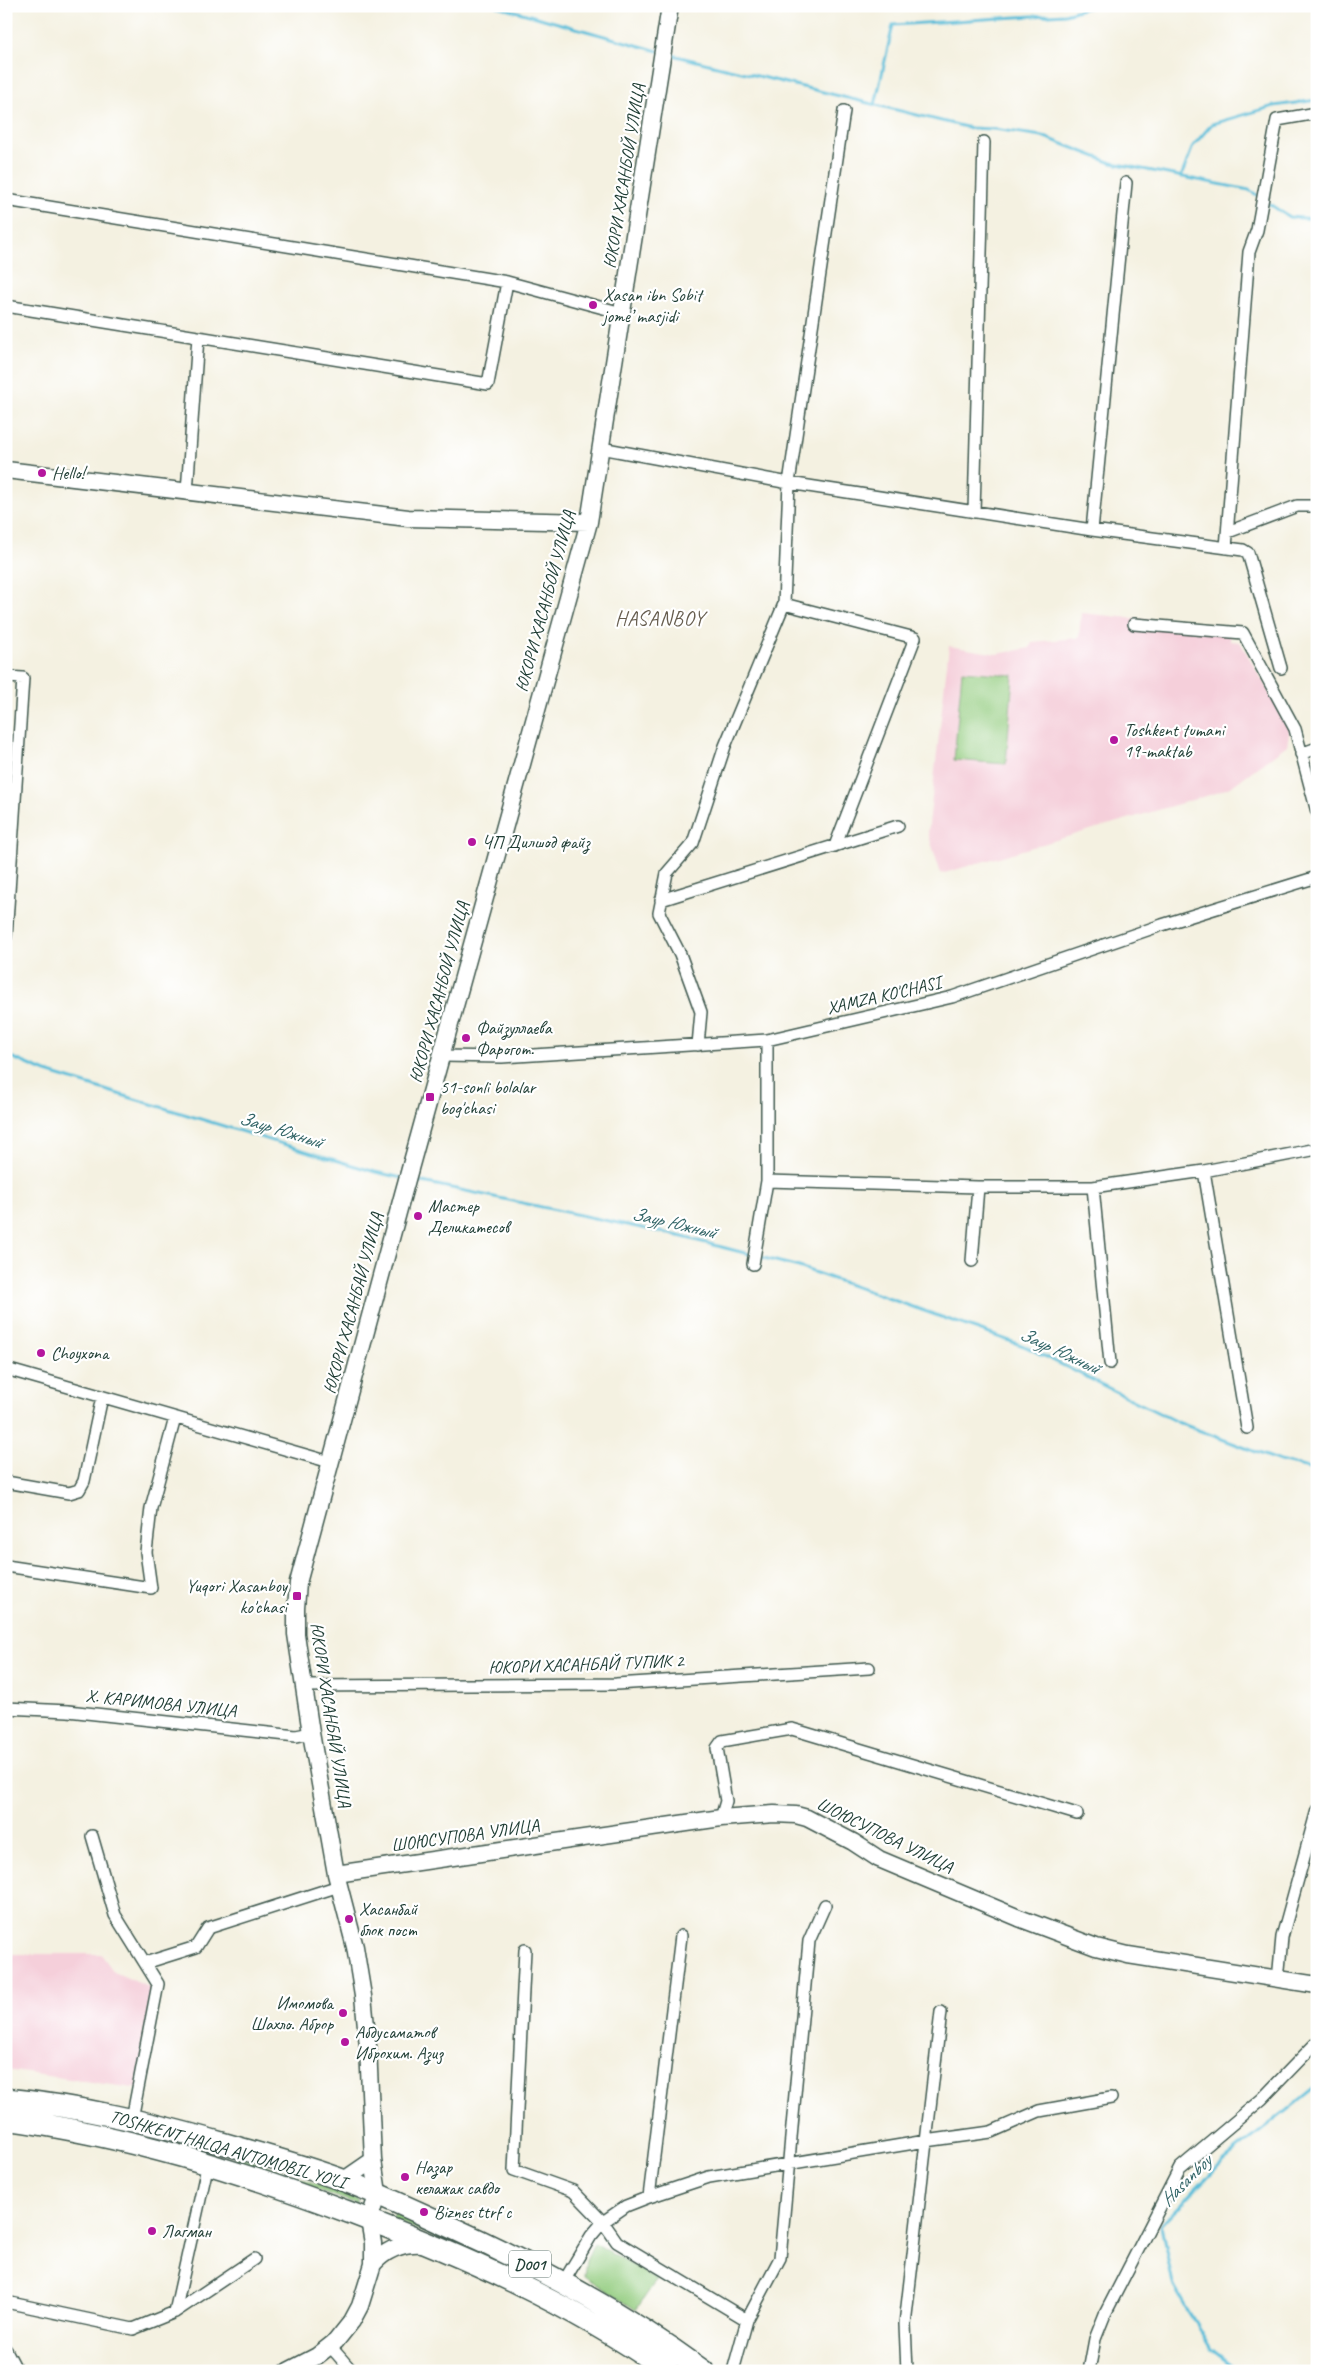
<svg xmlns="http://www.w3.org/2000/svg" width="1323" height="2377" viewBox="0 0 1323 2377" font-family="Caveat,sans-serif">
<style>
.built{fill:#f5cfda}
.green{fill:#94cd81;stroke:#5a855a}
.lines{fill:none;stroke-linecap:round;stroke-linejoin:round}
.stream{stroke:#5bbed9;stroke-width:3}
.street-casing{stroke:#3f584e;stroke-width:14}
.secondary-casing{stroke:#3f584e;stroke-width:19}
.highway-casing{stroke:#3f584e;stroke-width:24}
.street{stroke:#fff;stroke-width:11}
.secondary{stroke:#fff;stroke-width:16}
.highway{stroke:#fff;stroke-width:21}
.poi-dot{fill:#b5179e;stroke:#fff;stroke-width:2}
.labels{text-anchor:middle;stroke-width:4.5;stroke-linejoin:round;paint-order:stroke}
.shield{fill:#fff;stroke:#627771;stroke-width:1}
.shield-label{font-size:16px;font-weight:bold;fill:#1f3d34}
.street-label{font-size:18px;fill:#1f3d34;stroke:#fff}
.poi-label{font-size:18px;fill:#1f3d34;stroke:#fff;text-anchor:start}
.water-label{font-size:19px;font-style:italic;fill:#316466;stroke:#fff}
.quarter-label{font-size:20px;letter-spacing:1px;fill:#675e4f;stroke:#fff}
</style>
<rect width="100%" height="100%" fill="#fff"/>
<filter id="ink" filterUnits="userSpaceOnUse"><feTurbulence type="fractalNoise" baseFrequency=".02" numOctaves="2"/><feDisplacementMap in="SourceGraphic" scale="10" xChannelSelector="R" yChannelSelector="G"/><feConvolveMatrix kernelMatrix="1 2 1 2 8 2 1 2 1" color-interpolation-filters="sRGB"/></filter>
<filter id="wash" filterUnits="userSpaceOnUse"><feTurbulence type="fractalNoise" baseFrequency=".0096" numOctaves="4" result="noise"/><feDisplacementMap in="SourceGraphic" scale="20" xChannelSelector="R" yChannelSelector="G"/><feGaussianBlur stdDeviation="1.12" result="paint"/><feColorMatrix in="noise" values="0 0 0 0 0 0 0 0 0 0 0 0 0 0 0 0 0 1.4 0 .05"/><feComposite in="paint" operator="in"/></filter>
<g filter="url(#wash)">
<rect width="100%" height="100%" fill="#f4f1e1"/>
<!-- built -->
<path class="built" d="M 1081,613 L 1231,628 L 1230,641 L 1240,642 L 1290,728 L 1287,745 L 1232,786 L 1216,793 L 941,874 L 928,833 L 949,646 L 997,654 L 1030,648 L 1032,642 L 1079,638 Z
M 6,1954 L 101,1954 L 114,1972 L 155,1990 L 140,2089 L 6,2070 Z"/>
<!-- green -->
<path class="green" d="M 962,671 L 1013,675 L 1006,764 L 954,760 Z
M 6,2105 L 67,2114 L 205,2146 L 203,2151 Z
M 237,2155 L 358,2199 L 357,2204 L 235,2161 Z
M 394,2213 L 532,2273 L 529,2278 L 391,2218 Z
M 594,2244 L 657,2279 L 636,2310 L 584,2276 L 586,2261 Z"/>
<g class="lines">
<!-- stream -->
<path class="stream" d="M 497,6 L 658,51
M 668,54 L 970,128 L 994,129 L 1042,136 L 1112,163 L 1249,190 L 1260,197
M 875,105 L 893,25 L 1065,14 L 1093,6
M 1181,177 L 1193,146 L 1212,124 L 1274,106 L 1317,100
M 1265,201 L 1289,217 L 1317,219
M 6,1055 L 46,1072 L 375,1172 L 402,1178
M 413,1180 L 675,1235 L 799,1267 L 1024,1346 L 1177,1422 L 1280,1461 L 1317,1470
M 1239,2371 L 1211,2349 L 1173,2285 L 1161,2225 L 1222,2162 L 1317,2086"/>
</g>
</g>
<g filter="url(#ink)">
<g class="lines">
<!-- street casing -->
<g class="street-casing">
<path id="street" d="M 6,200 L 507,282 L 622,313
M 6,306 L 488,384 L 507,282
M 601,448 L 789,483 L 1092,530 L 1243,550 L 1248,553 L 1281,668
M 187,492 L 198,337
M 974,512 L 984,142
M 1092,530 L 1126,183
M 1228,532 L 1297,506 L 1317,506
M 1226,548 L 1249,252 L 1257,230 L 1277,120 L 1317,113
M 784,604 L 915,638 L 835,846
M 1134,624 L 1243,633 L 1295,729 L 1317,812
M 6,677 L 23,678 L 6,937
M 1301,754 L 1317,748
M 661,900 L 898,826
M 698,1045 L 701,1012 L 680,954 L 659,913 L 667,873 L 693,843 L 725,746 L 784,604 L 789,483 L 844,111
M 442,1056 L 502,1057 L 767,1040 L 952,997 L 1162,925 L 1317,877
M 1204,1171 L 1247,1428
M 767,1181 L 978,1187 L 1093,1187 L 1204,1171 L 1317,1149
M 1093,1187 L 1110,1363
M 972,1261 L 978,1187
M 753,1264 L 767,1181 L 767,1040
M 6,1369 L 330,1462
M 6,1482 L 69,1493 L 79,1490 L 84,1481 L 102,1397
M 6,1566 L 151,1588 L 146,1552 L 151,1508 L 175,1418
M 304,1686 L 616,1684 L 869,1668
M 6,1708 L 68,1711 L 296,1736 L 311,1733
M 721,1818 L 726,1801 L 717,1748 L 722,1741 L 792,1729 L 1077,1814
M 92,1836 L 115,1915 L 158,1984 L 132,2119
M 525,1950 L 514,2170 L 573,2191 L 603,2222 L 617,2242 L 747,2320
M 145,1963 L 196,1947 L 208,1928 L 339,1886
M 1278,1980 L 1282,1937 L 1317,1810
M 649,2197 L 681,1936
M 564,2281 L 591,2236 L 603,2222 L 626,2206 L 649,2197 L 709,2177 L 926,2141 L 991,2132 L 1039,2111 L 1111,2098
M 6,2302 L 133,2329 L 175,2312 L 254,2259
M 175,2312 L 208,2163
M 330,2346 L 352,2371
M 6,2350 L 17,2371
M 733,2371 L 747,2320 L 780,2258 L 809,1941 L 825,1905
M 907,2371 L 905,2324 L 941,2012
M 1089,2371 L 1095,2339 L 1105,2314 L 1180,2168 L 1262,2099 L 1317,2042"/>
</g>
<!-- secondary casing -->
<g class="secondary-casing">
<path id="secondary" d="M 6,470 L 408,518 L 589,522
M 336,1874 L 721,1818 L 774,1814 L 796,1815 L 807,1818 L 853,1842 L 879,1859 L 1019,1918 L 1096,1947 L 1128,1955 L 1317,1985
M 344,2180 L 373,2160
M 373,2264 C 387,2248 404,2242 426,2244
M 288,2371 L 317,2356 L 336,2341 L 352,2321 L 360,2306 L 373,2264 L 373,2243 L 369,2220 L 378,2193 L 373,2160 L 368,2046 L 363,1996 L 355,1947 L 336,1874 L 311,1733 L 296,1634 L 296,1608 L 298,1583 L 403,1194 L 589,522 L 670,6"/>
</g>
<!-- highway casing -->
<g class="highway-casing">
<path id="highway" d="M 6,2099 C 80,2106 151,2123 222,2143 C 263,2155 305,2166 345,2181 C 380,2194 413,2210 446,2225 C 537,2266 623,2312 703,2371
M 6,2119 C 126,2135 239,2171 351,2213 C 464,2256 568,2302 668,2371"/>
</g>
<!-- street -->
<use href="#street" class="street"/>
<!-- secondary -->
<use href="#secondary" class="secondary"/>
<!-- highway -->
<use href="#highway" class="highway"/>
</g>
</g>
<!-- markers -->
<g class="poi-dot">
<circle cx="593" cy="305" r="5"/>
<circle cx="42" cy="473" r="5"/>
<circle cx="1114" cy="740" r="5"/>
<circle cx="472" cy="842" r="5"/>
<circle cx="466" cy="1038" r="5"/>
<rect x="425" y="1092" width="10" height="10" rx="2.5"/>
<circle cx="418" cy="1216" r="5"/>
<circle cx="41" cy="1353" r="5"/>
<rect x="292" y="1591" width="10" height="10" rx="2.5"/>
<circle cx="349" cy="1919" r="5"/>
<circle cx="343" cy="2013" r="5"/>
<circle cx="345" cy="2042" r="5"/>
<circle cx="405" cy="2177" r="5"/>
<circle cx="424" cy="2212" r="5"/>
<circle cx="152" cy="2231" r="5"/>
</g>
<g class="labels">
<!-- shield labels -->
<rect class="shield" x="509" y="2250.5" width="42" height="27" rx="4"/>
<g class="shield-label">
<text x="530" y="2270">D001</text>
</g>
<!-- street labels -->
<g class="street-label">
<text transform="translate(624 176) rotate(-81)" y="6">ЮКОРИ ХАСАНБОЙ УЛИЦА</text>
<text transform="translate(545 601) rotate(-75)" y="6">ЮКОРИ ХАСАНБОЙ УЛИЦА</text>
<text transform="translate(439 992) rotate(-75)" y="6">ЮКОРИ ХАСАНБОЙ УЛИЦА</text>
<text transform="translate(884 995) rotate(-13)" y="6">XAMZA KO'CHASI</text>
<text transform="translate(353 1303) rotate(-75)" y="6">ЮКОРИ ХАСАНБАЙ УЛИЦА</text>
<text transform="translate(586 1664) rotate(-2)" y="6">ЮКОРИ ХАСАНБАЙ ТУПИК 2</text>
<text transform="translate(161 1703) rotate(6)" y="6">Х. КАРИМОВА УЛИЦА</text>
<text transform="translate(331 1715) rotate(81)" y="6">ЮКОРИ ХАСАНБАЙ УЛИЦА</text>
<text transform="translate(465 1835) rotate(-8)" y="6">ШОЮСУПОВА УЛИЦА</text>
<text transform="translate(885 1835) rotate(26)" y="6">ШОЮСУПОВА УЛИЦА</text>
<text transform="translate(228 2149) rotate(16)" y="6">TOSHKENT HALQA AVTOMOBIL YO'LI</text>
</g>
<!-- poi labels -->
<g class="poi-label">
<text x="603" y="301">Xasan ibn Sobit<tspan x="603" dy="21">jome’ masjidi</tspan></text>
<text x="52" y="479">Hello!</text>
<text x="1124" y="736">Toshkent tumani<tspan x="1124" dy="21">19-maktab</tspan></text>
<text x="482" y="848">ЧП Дилшод файз</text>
<text x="476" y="1034">Файзуллаева<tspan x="476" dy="21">Фарогот.</tspan></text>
<text x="440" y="1093">51-sonli bolalar<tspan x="440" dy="21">bog'chasi</tspan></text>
<text x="428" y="1212">Мастер<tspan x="428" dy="21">Деликатесов</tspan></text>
<text x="51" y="1359">Choyxona</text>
<text x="287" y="1592" text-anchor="end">Yuqori Xasanboy<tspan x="287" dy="21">ko'chasi</tspan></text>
<text x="359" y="1915">Хасанбай<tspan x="359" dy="21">блок пост</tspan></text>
<text x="333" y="2009" text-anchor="end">Имомова<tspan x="333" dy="21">Шахло. Аброр</tspan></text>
<text x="355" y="2038">Абдусаматов<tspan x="355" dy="21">Иброхим. Азиз</tspan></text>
<text x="415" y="2173">Назар<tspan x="415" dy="21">келажак савдо</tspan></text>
<text x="434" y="2218">Biznes ttrf c</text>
<text x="162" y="2237">Лагман</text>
</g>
<!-- water labels -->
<g class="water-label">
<text transform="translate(281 1129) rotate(17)" y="7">Заур Южный</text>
<text transform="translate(674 1222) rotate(13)" y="7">Заур Южный</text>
<text transform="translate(1060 1350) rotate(25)" y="7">Заур Южный</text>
<text transform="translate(1185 2180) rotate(-45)" y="7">Hasanboy</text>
</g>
<!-- quarter labels -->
<g class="quarter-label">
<text x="660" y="625">HASANBOY</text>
</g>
</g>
<!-- margin -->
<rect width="1323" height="2377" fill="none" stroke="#fff" stroke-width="25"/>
</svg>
